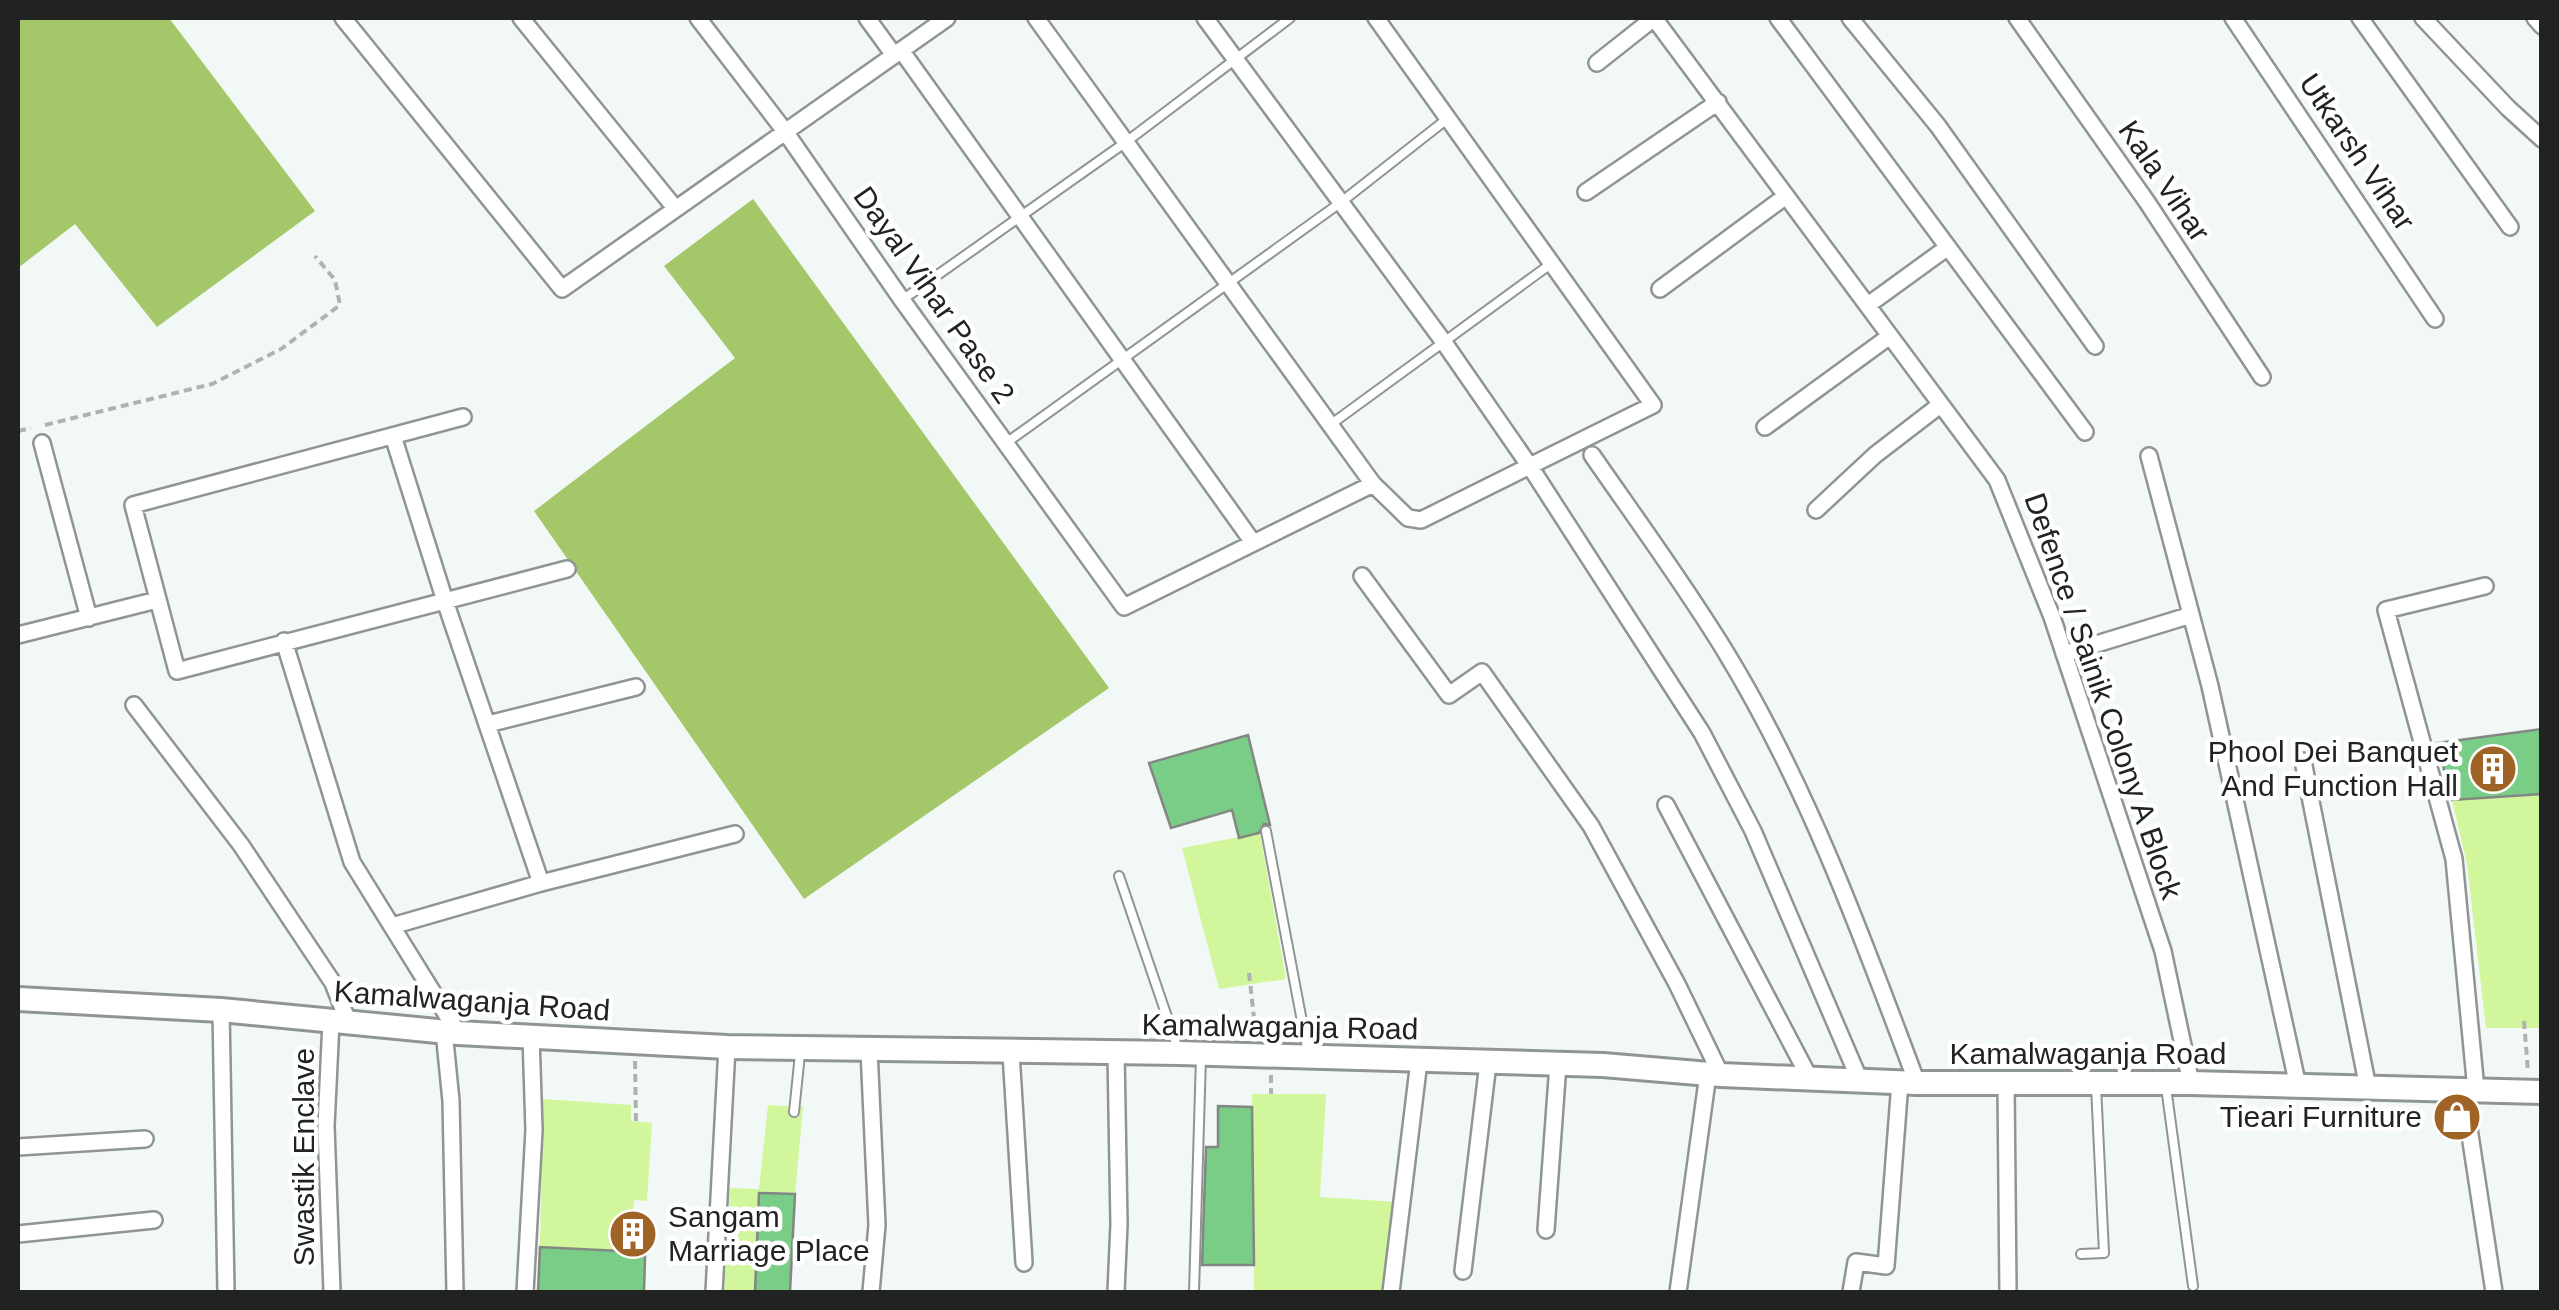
<svg xmlns="http://www.w3.org/2000/svg" width="2559" height="1310" viewBox="0 0 2559 1310" font-family="Helvetica,sans-serif">
<style>
.green{fill:#d2f69b}
.forest{fill:#a4c869}
.building{fill:#7acd86;stroke:#838783;stroke-width:2.5}
.lines{fill:none;stroke-linecap:round;stroke-linejoin:round}
.lane-casing{stroke:#8f9593;stroke-width:12}
.street-casing{stroke:#8f9593;stroke-width:20}
.secondary-casing{stroke:#8f9593;stroke-width:28}
.path{stroke:#aeb3b0;stroke-width:4;stroke-dasharray:8 5;stroke-linecap:butt}
.lane{stroke:#fff;stroke-width:8}
.street{stroke:#fff;stroke-width:15}
.secondary{stroke:#fff;stroke-width:22}
.labels{text-anchor:middle;stroke-width:9;stroke-linejoin:round;paint-order:stroke}
.street-label{font-size:30px;fill:#202322;stroke:#fff}
.poi-label{font-size:30px;fill:#202322;stroke:#fff;text-anchor:end}
</style>
<rect width="100%" height="100%" fill="#f2f8f5"/>
<!-- green -->
<path class="green" d="M 2541,794 L 2541,1028 L 2486,1028 L 2467,864 L 2452,800 Z
M 1260,833 L 1286,979 L 1219,989 L 1182,848 Z
M 1252,1094 L 1326,1094 L 1320,1197 L 1397,1202 L 1386,1292 L 1254,1292 Z
M 543,1099 L 631,1105 L 631,1121 L 652,1123 L 647,1201 L 634,1200 L 633,1222 L 621,1222 L 620,1251 L 540,1247 Z
M 768,1105 L 803,1107 L 795,1195 L 758,1193 L 755,1292 L 724,1292 L 730,1188 L 759,1189 Z"/>
<!-- forest -->
<path class="forest" d="M 18,18 L 169,18 L 315,211 L 157,327 L 75,224 L 18,268 Z
M 753,199 L 1109,688 L 804,899 L 534,511 L 735,358 L 664,266 Z"/>
<!-- building -->
<path class="building" d="M 2542,729 L 2542,794 L 2452,800 L 2437,743 Z
M 1248,735 L 1270,825 L 1264,824 L 1259,833 L 1239,838 L 1232,810 L 1171,828 L 1149,763 Z
M 1218,1106 L 1252,1107 L 1254,1265 L 1202,1265 L 1206,1147 L 1218,1147 Z
M 759,1193 L 795,1194 L 790,1292 L 755,1292 Z
M 621,1221 L 646,1223 L 644,1292 L 538,1292 L 540,1247 L 620,1251 Z"/>
<g class="lines">
<!-- lane casing -->
<g class="lane-casing">
<path id="lane" d="M 902,300 L 1126,142 L 1290,18
M 1330,425 L 1552,263
M 1006,443 L 1340,203 L 1447,119
M 1266,831 L 1308,1053
M 1119,876 L 1178,1049
M 2166,1087 L 2193,1286
M 794,1112 L 800,1054
M 2081,1254 L 2104,1253 L 2096,1086
M 1194,1292 L 1201,1057"/>
</g>
<!-- street casing -->
<g class="street-casing">
<path id="street" d="M 343,18 L 562,289 L 947,18
M 521,18 L 675,208
M 698,18 L 784,130 L 902,300 L 1124,607 L 1373,484 L 1408,518 L 1421,520 L 1653,405 L 1376,18
M 867,18 L 894,55
M 1036,18 L 1373,484
M 1205,18 L 1443,341 L 1531,468 L 1702,733 L 1753,831 L 1860,1081
M 1654,18 L 1997,480 L 2052,617 L 2163,951 L 2191,1083
M 1778,18 L 2085,432
M 1850,18 L 1938,126 L 2095,346
M 2017,18 L 2147,202 L 2262,377
M 2233,18 L 2435,319
M 2360,18 L 2510,227
M 2423,18 L 2508,108 L 2542,139
M 2535,18 L 2542,26
M 901,50 L 1252,541
M 1597,63 L 1654,18
M 1586,192 L 1718,102
M 1660,289 L 1786,196
M 1868,305 L 1948,247
M 463,417 L 133,505 L 177,671 L 567,569
M 1765,427 L 1890,336
M 393,436 L 445,601 L 541,883
M 42,443 L 89,618
M 1592,455 C 1637,520 1684,584 1725,651 C 1807,785 1862,936 1917,1083
M 2149,456 L 2210,686 L 2298,1086
M 1816,510 L 1875,455 L 1940,405
M 1362,576 L 1449,695 L 1482,672 L 1591,826 L 1677,984 L 1721,1075
M 18,635 L 157,600
M 284,641 L 352,862 L 458,1033
M 2064,654 L 2191,615
M 134,705 L 241,845 L 333,983 L 349,1024
M 488,724 L 636,687
M 2303,761 L 2368,1088
M 1666,805 L 1809,1077
M 392,926 L 541,883 L 735,834
M 221,1010 L 226,1292
M 331,1022 L 326,1126 L 332,1292
M 444,1031 L 451,1101 L 455,1292
M 869,1050 L 877,1225 L 871,1292
M 1011,1053 L 1024,1263
M 1116,1053 L 1119,1224 L 1116,1292
M 2006,1084 L 2008,1292
M 2463,1089 L 2494,1292
M 2476,1090 L 2454,859 L 2386,610 L 2485,586
M 18,1147 L 145,1139
M 1546,1230 L 1558,1064
M 18,1234 L 154,1220
M 1463,1271 L 1488,1063
M 525,1292 L 534,1130 L 531,1035
M 714,1292 L 727,1047
M 1391,1292 L 1419,1061
M 1678,1292 L 1708,1074
M 1851,1292 L 1856,1262 L 1886,1266 L 1900,1082"/>
</g>
<!-- secondary casing -->
<g class="secondary-casing">
<path id="secondary" d="M 18,999 L 221,1010 L 458,1033 L 727,1047 L 1179,1053 L 1603,1065 L 1721,1075 L 1917,1083 L 2191,1083 L 2542,1092"/>
</g>
<!-- path -->
<path class="path" d="M 45,425 L 212,384 L 281,349 L 340,305 L 335,280 L 315,256
M 18,431 L 31,428
M 1249,973 L 1256,1036
M 2524,1021 L 2528,1072
M 635,1061 L 636,1122
M 1271,1075 L 1271,1094"/>
<!-- lane -->
<use href="#lane" class="lane"/>
<!-- street -->
<use href="#street" class="street"/>
<!-- secondary -->
<use href="#secondary" class="secondary"/>
</g>
<!-- icons -->
<defs>
<g id="building-disc" transform="scale(2.5)"><circle r="9.5" fill="#9f6325" stroke="#fff"/><path d="M-4-6H4V6H1V3H-1V6H-4ZM-2.5-4.3h1.7v1.8h-1.7ZM.8-4.3h1.7v1.8H.8ZM-2.5-1h1.7V.8h-1.7ZM.8-1h1.7V.8H.8Z" fill="#fff"/></g>
<g id="shop-disc" transform="scale(2.5)"><circle r="9.5" fill="#9f6325" stroke="#fff"/><path d="M-5-2.5h2.3a2.7 3.5 0 0 1 5.4 0H5L5.5 6h-11ZM-1.5-2.5h3a1.5 2.3 0 0 0-3 0Z" fill="#fff"/></g>
</defs>
<g fill-rule="evenodd">
<use href="#building-disc" x="2493" y="769"/>
<use href="#shop-disc" x="2457" y="1117"/>
<use href="#building-disc" x="633" y="1234"/>
</g>
<g class="labels">
<!-- street labels -->
<g class="street-label">
<text transform="translate(2357 152) rotate(56)" y="10">Utkarsh Vihar</text>
<text transform="translate(2164 181) rotate(56)" y="10">Kala Vihar</text>
<text transform="translate(934 295) rotate(55)" y="10">Dayal Vihar Pase 2</text>
<text transform="translate(2103 696) rotate(71)" y="10">Defence / Sainik Colony A Block</text>
<text transform="translate(472 1001) rotate(4)" y="10">Kamalwaganja Road</text>
<text transform="translate(1280 1027) rotate(1)" y="10">Kamalwaganja Road</text>
<text x="2088" y="1064">Kamalwaganja Road</text>
<text transform="translate(304 1157) rotate(-90)" y="10">Swastik Enclave</text>
</g>
<!-- poi labels -->
<g class="poi-label">
<text x="2458" y="762">Phool Dei Banquet<tspan x="2458" dy="34">And Function Hall</tspan></text>
<text x="2422" y="1127">Tieari Furniture</text>
<text x="668" y="1227" text-anchor="start">Sangam<tspan x="668" dy="34">Marriage Place</tspan></text>
</g>
</g>
<!-- border -->
<rect width="2559" height="1310" fill="none" stroke="#202322" stroke-width="40"/>
</svg>
